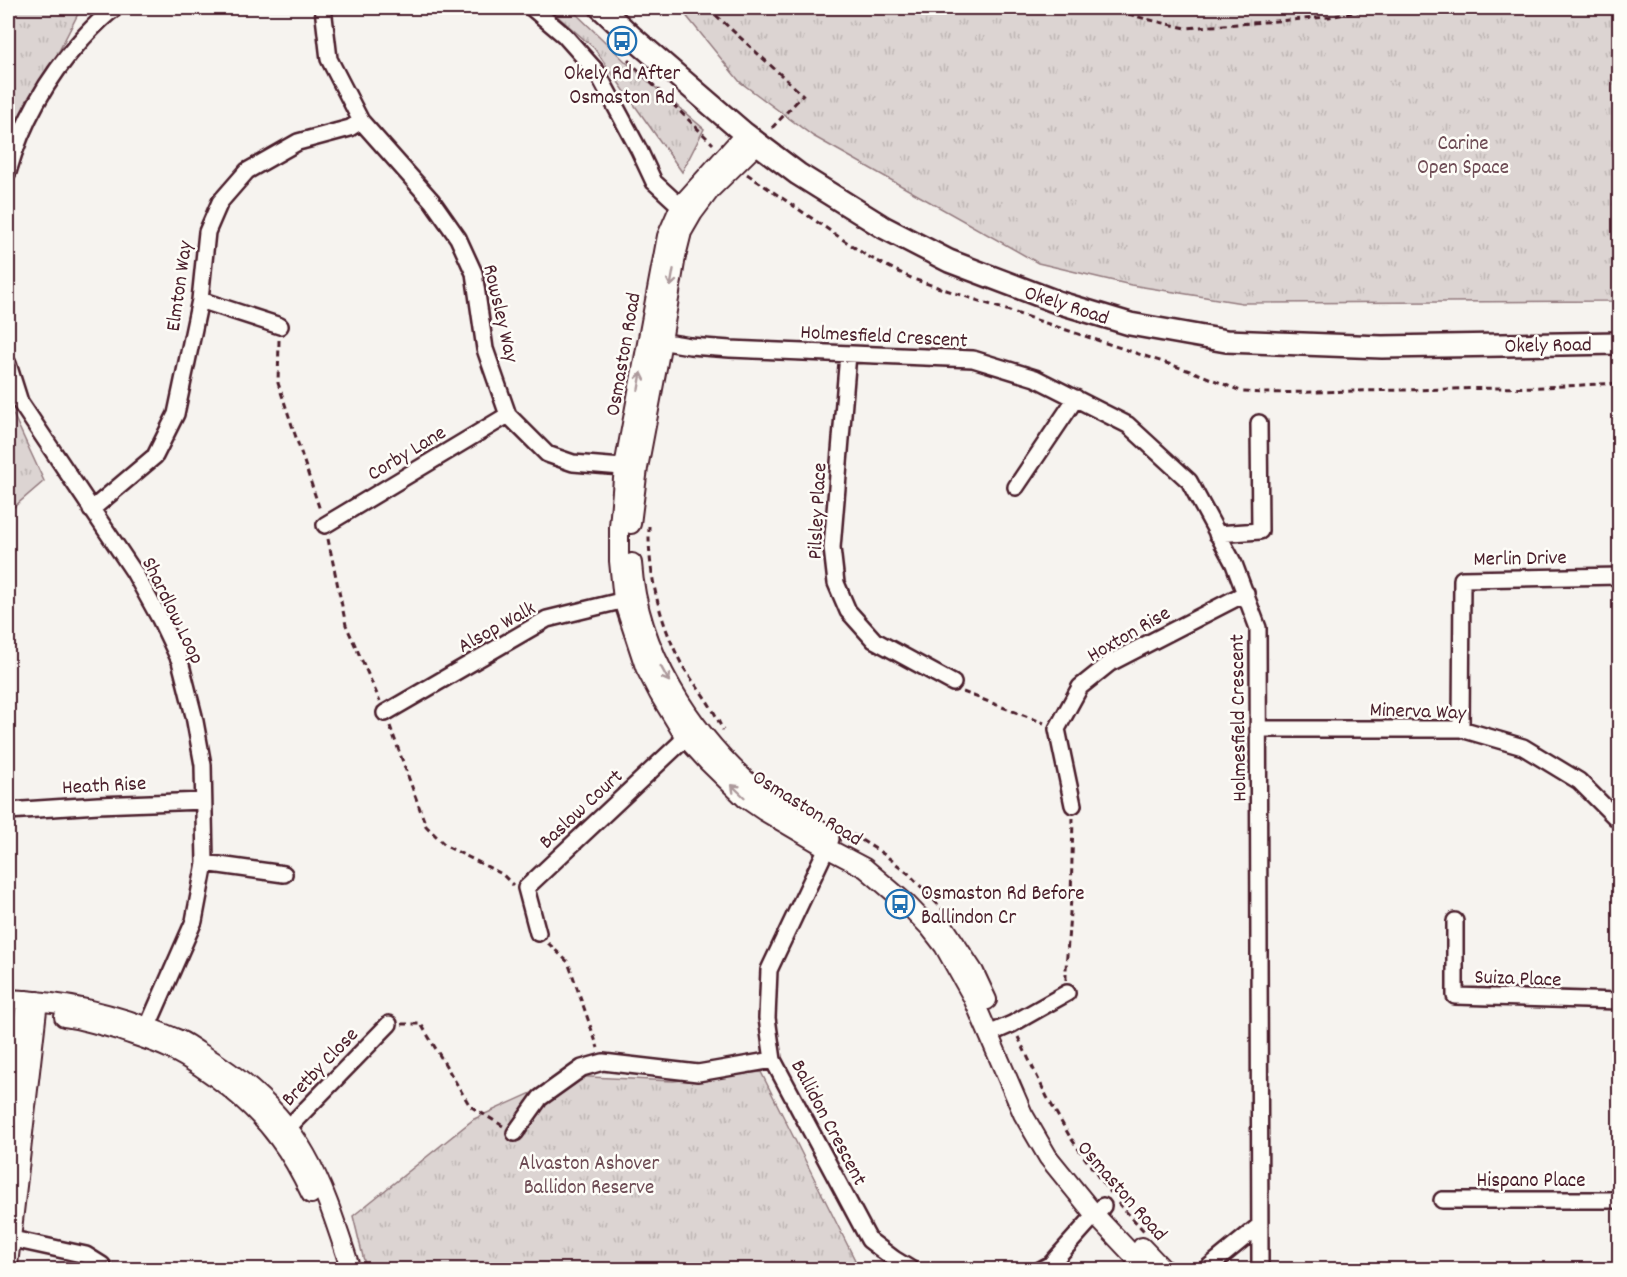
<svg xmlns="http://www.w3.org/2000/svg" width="1627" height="1277" viewBox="0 0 1627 1277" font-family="Dekko,sans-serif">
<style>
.park{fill:url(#park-tufts);stroke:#937a7e;stroke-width:1.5}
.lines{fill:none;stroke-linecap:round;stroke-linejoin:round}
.minor-casing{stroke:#4a1f2b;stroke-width:20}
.tertiary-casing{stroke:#4a1f2b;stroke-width:22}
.secondary-casing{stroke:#4a1f2b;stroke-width:26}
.path{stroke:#4a1f2b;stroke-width:3;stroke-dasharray:6 4.5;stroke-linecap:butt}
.minor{stroke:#fdfcf7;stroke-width:15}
.tertiary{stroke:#fdfcf7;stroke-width:18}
.secondary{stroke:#fdfcf7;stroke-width:21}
.oneway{stroke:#ac999b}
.labels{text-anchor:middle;stroke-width:5;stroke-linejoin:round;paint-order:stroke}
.poi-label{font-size:21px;fill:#4a1f2b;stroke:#fdfcf7}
.park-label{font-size:21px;fill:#6e4c55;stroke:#fdfcf7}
.street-label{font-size:21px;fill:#4a1f2b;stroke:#fdfcf7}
</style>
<defs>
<pattern id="park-tufts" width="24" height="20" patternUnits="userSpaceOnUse" patternTransform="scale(1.5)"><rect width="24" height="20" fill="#dcd4d2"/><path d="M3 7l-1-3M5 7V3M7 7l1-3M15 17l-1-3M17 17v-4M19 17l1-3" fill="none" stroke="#beb6b4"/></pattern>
</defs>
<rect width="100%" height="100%" fill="#f6f3ef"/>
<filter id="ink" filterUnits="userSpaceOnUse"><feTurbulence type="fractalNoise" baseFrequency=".0167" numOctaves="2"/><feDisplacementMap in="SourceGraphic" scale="12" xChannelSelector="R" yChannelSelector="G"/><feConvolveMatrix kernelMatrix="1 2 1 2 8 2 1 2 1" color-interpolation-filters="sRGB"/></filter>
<g filter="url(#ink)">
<!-- park -->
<path class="park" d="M 8,8 L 81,8 L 8,151 Z
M 548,8 L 570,8 L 628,64 L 704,129 L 682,172 L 594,48 Z
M 680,8 L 1619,8 L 1619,301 L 1242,303 L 1131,285 L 1038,263 L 813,136 L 740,82 Z
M 8,396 L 13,414 L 44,481 L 8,512 Z
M 761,1072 L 855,1260 L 842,1270 L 366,1269 L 353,1216 L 474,1119 L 569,1076 L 673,1081 Z"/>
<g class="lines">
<!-- minor casing -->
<g class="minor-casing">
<path id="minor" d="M 323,8 L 329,59 L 361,121 L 432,201 L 458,238 L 474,273 L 485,349 L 508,415 L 547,454 L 573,463 L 634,468
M 532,8 L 564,35 L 597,72 L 639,150 L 654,182 L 680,206 L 690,212
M 8,172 C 22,122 47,78 82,39 C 93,27 102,17 115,8
M 200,300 L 280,326
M 653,340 L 690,346 L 730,349 L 973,359 L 1035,378 L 1128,425 L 1189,481 L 1234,564 L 1258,628 L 1260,1270
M 848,354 L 832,548 L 836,583 L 848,611 L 874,640 L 953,683
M 8,364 L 20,402 L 134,572 L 160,619 L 180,661 L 194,716 L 203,765 L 205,863 L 194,921 L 143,1037
M 1016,487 L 1076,398
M 91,510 L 155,456 L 176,414 L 200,300 L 207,232 L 220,202 L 247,171 L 298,142 L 350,128 L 361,121
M 325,525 L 508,415
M 1217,534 L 1260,531 L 1259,423
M 385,713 L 547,619 L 633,598
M 1258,729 L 1461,729 L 1523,747 L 1579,781 L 1620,822
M 1461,729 L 1462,579 L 1620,576
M 1073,805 L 1057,729 L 1080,687 L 1110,663 L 1246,593
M 8,811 L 98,805 L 203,801
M 831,839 L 769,970 L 767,1018 L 773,1060 L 869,1240 L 894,1259 L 912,1270
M 205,863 L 284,874
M 1455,921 L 1455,996 L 1620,1001
M 538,933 L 526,888 L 693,731
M 989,1034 L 1012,1024 L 1067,993
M 515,1133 L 540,1098 L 582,1068 L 603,1062 L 698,1073 L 773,1060
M 280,1136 L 389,1024
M 1442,1200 L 1620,1200
M 8,1238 L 86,1255 L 102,1265 L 105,1270
M 1040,1270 L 1051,1264 L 1103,1206
M 1205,1270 L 1260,1225"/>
</g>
<!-- tertiary casing -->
<g class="tertiary-casing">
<path id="tertiary" d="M 745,134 L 680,206 L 667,236 L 624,467 L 619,527 L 619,561 L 623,600 L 645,667 L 659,694 L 685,737 L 707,761 L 745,798 L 764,811 L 827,848 L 865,868 L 906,903 L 930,928 L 944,946 L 972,996 L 1023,1114 L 1048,1157 L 1095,1215 L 1147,1270
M 631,524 L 638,468 L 662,341 L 676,256 L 682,232 L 693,213 L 711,189 L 757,144
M 632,563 C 638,652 692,734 758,791 C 765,797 774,801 781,806 C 797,815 813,825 829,835
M 945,928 L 974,972 L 987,1000
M 8,999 C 65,1001 122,1015 175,1038 C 184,1041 191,1047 199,1052 C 241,1077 282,1112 306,1155 C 326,1190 338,1231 351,1270
M 64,1017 C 82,1019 100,1025 118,1030 C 135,1036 153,1041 170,1049 C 209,1069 253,1103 279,1139 C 292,1156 302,1175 311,1194
M 8,1153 L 26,1000
M 1142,1247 L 1164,1270
M 8,1265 L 38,1001"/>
</g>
<!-- secondary casing -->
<g class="secondary-casing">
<path id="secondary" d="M 601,8 L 631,36 L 745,134 L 798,174 L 883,227 L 949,261 L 1057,302 L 1130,324 L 1226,341 L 1382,347 L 1620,343"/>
</g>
<!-- path -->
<path class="path" d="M 577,8 L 584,14
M 708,8 L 803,95 L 769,131
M 1108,8 L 1146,19 L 1186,28 L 1329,17 L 1378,8
M 628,60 L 713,144
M 747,174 L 867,256 L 913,279 L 1199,374 L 1243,392 L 1266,393 L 1544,387 L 1620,383
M 279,340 L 278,383 L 320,510
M 649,526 C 648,574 659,620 681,663 C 690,679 703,693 712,709 C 716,715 719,723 723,730
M 328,539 L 346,625 L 380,701
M 963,692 L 1044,723
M 390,726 L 426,826 L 446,846 L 502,874 L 513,885
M 844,829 L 885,855 L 909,874 L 945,912
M 548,943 L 568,962 L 598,1048
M 1066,980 L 1066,969 L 1071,899 L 1073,818
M 402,1024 L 421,1024 L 470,1106 L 503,1126
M 1018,1037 L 1047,1097 L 1070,1137 L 1110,1193
M 1118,1203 L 1144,1231"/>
<!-- minor -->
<use href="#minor" class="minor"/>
<!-- tertiary -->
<use href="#tertiary" class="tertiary"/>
<!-- secondary -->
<use href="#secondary" class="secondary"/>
</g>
<!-- one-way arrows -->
<defs><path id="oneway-shaft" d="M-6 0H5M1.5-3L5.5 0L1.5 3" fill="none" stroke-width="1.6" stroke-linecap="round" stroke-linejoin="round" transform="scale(1.5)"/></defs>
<g class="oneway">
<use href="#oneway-shaft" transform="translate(672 278) rotate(100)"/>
<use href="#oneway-shaft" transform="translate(640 381) rotate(-80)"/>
<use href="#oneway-shaft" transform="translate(665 674) rotate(61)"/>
<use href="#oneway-shaft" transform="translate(738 791) rotate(-136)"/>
</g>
</g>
<!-- icons -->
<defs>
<g id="bus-ring" transform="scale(1.5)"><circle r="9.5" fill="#fdfcf7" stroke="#1f6fb2" stroke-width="1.5"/><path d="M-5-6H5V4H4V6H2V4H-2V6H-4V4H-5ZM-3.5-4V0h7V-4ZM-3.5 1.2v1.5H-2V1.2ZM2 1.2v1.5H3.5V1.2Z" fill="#1f6fb2"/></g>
</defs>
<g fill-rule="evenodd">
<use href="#bus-ring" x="622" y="41"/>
<use href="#bus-ring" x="900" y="904"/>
</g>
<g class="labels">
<!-- poi labels -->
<g class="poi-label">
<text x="622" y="79">Okely Rd After<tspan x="622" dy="24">Osmaston Rd</tspan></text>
<text x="921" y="899" text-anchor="start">Osmaston Rd Before<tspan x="921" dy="24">Ballindon Cr</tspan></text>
</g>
<!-- park labels -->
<g class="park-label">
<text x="1463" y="149">Carine<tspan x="1463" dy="24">Open Space</tspan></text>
<text x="589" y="1169">Alvaston Ashover<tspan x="589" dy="24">Ballidon Reserve</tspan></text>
</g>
<!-- street labels -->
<g class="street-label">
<text transform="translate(178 286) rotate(-82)" y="7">Elmton Way</text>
<text transform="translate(1067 304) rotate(18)" y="7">Okely Road</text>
<text transform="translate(502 313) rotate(77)" y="7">Rowsley Way</text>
<text transform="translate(884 335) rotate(3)" y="7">Holmesfield Crescent</text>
<text transform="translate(1548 344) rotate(-1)" y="7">Okely Road</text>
<text transform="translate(622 354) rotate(-80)" y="7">Osmaston Road</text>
<text transform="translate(406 452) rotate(-31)" y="7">Corby Lane</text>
<text transform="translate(816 511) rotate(-87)" y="7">Pilsley Place</text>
<text transform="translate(1520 557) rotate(-1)" y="7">Merlin Drive</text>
<text transform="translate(174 610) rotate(64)" y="7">Shardlow Loop</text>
<text transform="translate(496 626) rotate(-29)" y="7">Alsop Walk</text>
<text transform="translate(1128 633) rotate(-30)" y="7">Hoxton Rise</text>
<text transform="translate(1418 710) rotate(2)" y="7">Minerva Way</text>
<text transform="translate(1237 718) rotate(-91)" y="7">Holmesfield Crescent</text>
<text transform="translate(104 784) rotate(-3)" y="7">Heath Rise</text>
<text transform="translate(808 807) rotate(32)" y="7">Osmaston Road</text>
<text transform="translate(580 808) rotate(-43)" y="7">Baslow Court</text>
<text transform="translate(1518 977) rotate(2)" y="7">Suiza Place</text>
<text transform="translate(319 1066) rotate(-46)" y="7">Bretby Close</text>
<text transform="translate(830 1122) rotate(62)" y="7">Ballidon Crescent</text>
<text x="1531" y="1186">Hispano Place</text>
<text transform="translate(1123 1190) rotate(49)" y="7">Osmaston Road</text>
</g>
</g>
<!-- margin -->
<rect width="1627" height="1277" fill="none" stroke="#fdfcf7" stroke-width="30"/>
<rect x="15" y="15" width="1597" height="1247" fill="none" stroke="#4a1f2b" stroke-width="2" filter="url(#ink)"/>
</svg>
